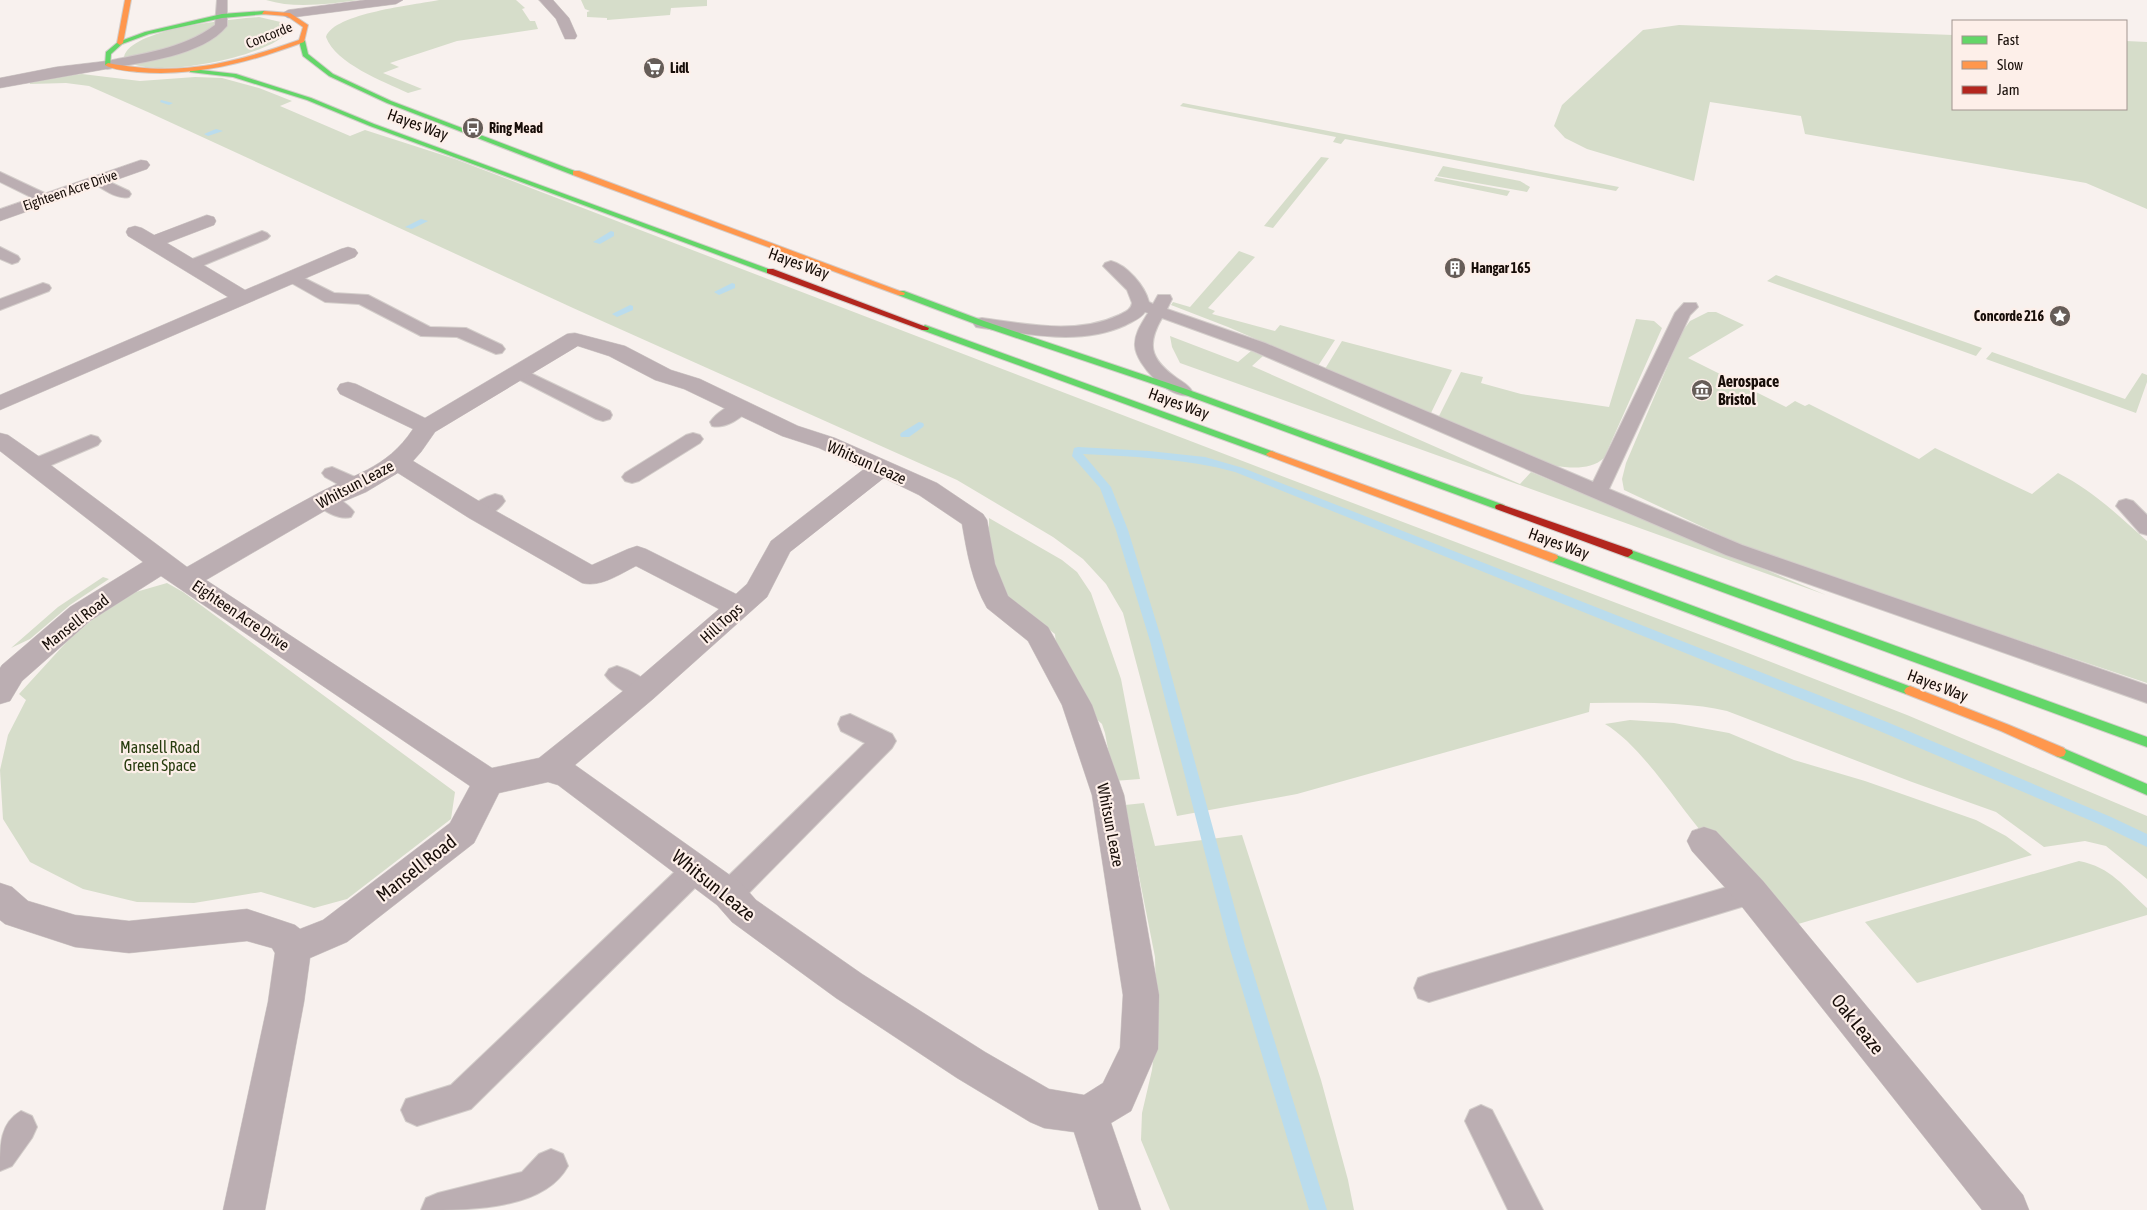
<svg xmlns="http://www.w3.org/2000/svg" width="2147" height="1210" viewBox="0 0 2147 1210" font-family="'Asap Condensed',sans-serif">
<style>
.green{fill:#d6ddca}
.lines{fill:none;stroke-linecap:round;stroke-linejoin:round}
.stream{fill:#badced;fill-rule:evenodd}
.lane-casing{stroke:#d3cdca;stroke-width:2}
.street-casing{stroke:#d3cdca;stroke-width:1}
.fast-casing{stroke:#d3cdca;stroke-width:2}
.slow-casing{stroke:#d3cdca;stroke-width:2}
.jam-casing{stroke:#d3cdca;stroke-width:2}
.lane{fill:#bbaeb2;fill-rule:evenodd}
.street{fill:#bbaeb2;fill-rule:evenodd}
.fast{fill:#63d668;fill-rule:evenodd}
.slow{fill:#ff974d;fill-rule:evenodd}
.jam{fill:#b3261e;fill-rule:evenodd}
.labels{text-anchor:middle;stroke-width:4.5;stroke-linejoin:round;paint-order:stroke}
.far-street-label{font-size:14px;fill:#170d08;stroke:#fdefe9}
.far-poi-label{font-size:14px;font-weight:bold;fill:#170d08;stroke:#fdefe9;text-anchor:start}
.street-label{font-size:16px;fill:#170d08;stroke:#fdefe9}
.poi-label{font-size:16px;font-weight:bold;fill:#170d08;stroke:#fdefe9;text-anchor:start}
.park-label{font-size:16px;fill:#273c0e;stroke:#fdefe9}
.near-street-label{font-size:19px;fill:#170d08;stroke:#fdefe9}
</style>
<rect width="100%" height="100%" fill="#f8f1ee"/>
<!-- green -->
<path class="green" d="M 266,0 L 359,0 C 328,4 295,9 266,0 Z
M 439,0 L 516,0 L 525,8 L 522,9 L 530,21 L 535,21 L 538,29 L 457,41 L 390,63 L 399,67 L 383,73 L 422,89 L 408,93 C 383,81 336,64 326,37 C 334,13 415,5 439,0 Z
M 581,0 L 707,0 L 707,6 L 671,8 L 670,15 L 607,20 L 607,18 L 587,17 L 587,12 L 590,11 L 585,9 Z
M 259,17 L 285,23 L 289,29 C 279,56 139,84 124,57 C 131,28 233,19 259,17 Z
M 1679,25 L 1953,35 L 1953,109 L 2126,109 L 2126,41 L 2147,42 L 2147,209 L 2086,183 L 1805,134 L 1801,116 L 1710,102 L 1694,181 L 1587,149 L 1565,138 L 1554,126 L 1562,105 L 1643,30 Z
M 82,74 L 140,81 L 195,77 L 222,78 L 259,88 L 292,101 L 280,106 L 350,136 L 365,130 L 455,159 L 1279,475 L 1730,646 L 1907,715 L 2147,816 L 2147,879 L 2106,846 L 2085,841 L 2044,847 L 1996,812 L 1912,782 L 1727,711 C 1682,701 1636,703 1590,703 L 1589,712 L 1297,794 L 1177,816 L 1123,613 L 1106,584 L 1083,559 L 1053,537 L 957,480 L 573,308 L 150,113 L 89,86 L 66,83 L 30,84 L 29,79 Z
M 1183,103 L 1619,187 L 1616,191 L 1345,139 L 1341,144 L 1333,142 L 1336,137 L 1180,106 Z
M 1321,157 L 1329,158 L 1273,228 L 1264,226 Z
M 1443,166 L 1520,181 L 1530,187 L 1527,192 L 1437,176 Z
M 1436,177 L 1510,191 L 1507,196 L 1434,181 Z
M 1239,251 L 1255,257 L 1208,308 L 1215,311 L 1212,314 L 1275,331 L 1280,325 L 1335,340 L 1318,366 L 1228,327 L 1171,305 L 1173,302 L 1190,307 Z
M 1776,275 L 1982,348 L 1976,356 L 1767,281 Z
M 1708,312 L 1716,312 L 1744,325 L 1688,358 L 1786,407 L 1795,401 L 1805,406 L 1809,404 L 1919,459 L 1935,448 L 2032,494 L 2058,473 C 2092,490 2118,515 2147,541 L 2147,683 L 1910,604 L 1735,542 L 1624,490 L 1622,479 L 1626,463 L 1682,332 L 1690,321 Z
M 1636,319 L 1654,321 L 1662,328 L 1604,458 C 1591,470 1572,468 1555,466 L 1438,418 L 1461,372 L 1483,377 L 1481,383 L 1521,394 L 1609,407 Z
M 1170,336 L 1238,362 L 1251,351 L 1263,356 L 1252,366 L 1520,484 L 1531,472 L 1826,595 L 1180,363 L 1172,347 Z
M 1342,341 L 1452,370 L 1430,415 L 1325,369 Z
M 1992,352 L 2125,399 L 2142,373 L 2147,375 L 2147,382 L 2136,413 L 1986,359 Z
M 989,518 L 1062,560 L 1077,572 L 1091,593 L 1121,679 L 1140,779 L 1114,781 L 1105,733 L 1102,724 L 1093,716 L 1056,645 L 1055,634 L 1003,595 L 989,555 Z
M 103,577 L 109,579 L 70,605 L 30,639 L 11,648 L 58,607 Z
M 167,583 L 183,592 L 455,792 L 451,819 L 347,899 L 314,908 L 261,892 L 194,903 L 137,902 L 83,889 L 30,862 L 3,819 L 0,770 L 8,735 L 26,700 L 19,694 L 72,636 L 122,596 Z
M 1630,720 L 1674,723 L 1729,733 L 1794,760 L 1865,781 L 1976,820 L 2006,836 L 2032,855 L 1788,927 C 1761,897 1732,868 1706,837 C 1677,804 1642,746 1605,724 Z
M 1144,803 L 1155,846 L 1242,835 L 1321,1080 L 1348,1180 L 1354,1210 L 1170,1210 L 1141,1140 L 1142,1113 L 1152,1070 L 1157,1030 L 1155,957 L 1125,805 Z
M 2079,861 C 2111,867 2124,887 2147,908 L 2147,915 L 1917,983 L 1865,922 Z"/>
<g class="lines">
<!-- stream -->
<path class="stream" d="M 161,100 L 173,103 L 169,105 L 160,102 Z
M 216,129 L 223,131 L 208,136 L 204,134 Z
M 421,219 L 428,221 L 412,229 L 405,227 Z
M 611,231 L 614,232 L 614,236 L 600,244 L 593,242 Z
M 732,283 L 735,284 L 735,288 L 719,295 L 714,292 Z
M 630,305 L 633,306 L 633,310 L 617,317 L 612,314 Z
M 919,422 L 923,423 L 924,425 L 923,427 L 909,437 L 901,437 L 900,435 L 901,433 Z
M 1078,447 L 1149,451 L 1205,457 L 1243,468 L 1887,722 L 2111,817 L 2147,834 L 2147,847 L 2101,825 L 1877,730 L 1235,472 C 1185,458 1134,457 1083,454 L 1111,487 L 1128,530 L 1162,641 L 1245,946 L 1327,1210 L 1309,1210 L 1229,946 L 1150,641 L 1116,530 L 1100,488 L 1072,456 L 1074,448 Z"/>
<!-- lane casing -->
<g class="lane-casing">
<path id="lane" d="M 217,0 L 227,0 L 227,26 C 203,56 142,62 107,69 L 101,65 L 103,62 C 143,53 181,50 215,25 Z
M 0,172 L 51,196 L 53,199 L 51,202 L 41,202 L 0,182 Z
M 99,177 L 129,191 L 131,194 L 129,197 C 117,200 104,189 94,184 L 92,181 L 94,178 Z
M 262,231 L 267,233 L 270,236 L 267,239 L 197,268 L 185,268 L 183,265 L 185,262 Z
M 0,247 L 18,256 L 20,259 L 18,262 L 12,264 L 0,259 Z
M 1111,261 C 1127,265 1145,286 1149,302 L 1153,304 L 1158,295 L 1170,295 L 1172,299 L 1167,309 L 1265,343 L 1593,482 L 1675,313 L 1684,303 L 1696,303 L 1698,307 L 1690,315 L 1609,489 L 1742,545 L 2147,685 L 2147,703 L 1726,555 L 1253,351 L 1162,318 C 1147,344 1150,358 1174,376 C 1180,381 1188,384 1192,391 L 1190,395 C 1170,400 1136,365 1135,346 C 1134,334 1142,323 1148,313 L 1145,312 C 1140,319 1133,321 1126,325 C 1081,346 1029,334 982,328 L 976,327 L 973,323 L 976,319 L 982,318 C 1027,324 1076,335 1119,315 C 1125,312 1131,310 1132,303 L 1127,290 L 1103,266 L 1105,263 Z
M 292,272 L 334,293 L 368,295 L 430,327 L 466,328 L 502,345 L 505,349 L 502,353 L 496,354 L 457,337 L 421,336 L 359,304 L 325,302 L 286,280 L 284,277 L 286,274 Z
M 43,283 L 49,285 L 51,288 L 49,291 L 0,310 L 0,299 Z
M 520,368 L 610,411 L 612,415 L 610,419 L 603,421 L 596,419 L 514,377 L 511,373 L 514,369 Z
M 741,401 L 748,403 L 750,407 C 743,418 725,429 712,426 L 710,422 C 716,413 730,404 741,401 Z
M 693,433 L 700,435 L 703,439 L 700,443 L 639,481 L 632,483 L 625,481 L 622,477 L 625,473 L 686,435 Z
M 91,435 L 98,437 L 101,441 L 98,445 L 42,469 L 35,471 L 28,469 L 25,465 L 28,461 Z
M 332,467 L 364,481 L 367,486 L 364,491 L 357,492 L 350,491 L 325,477 L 322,473 L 325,469 Z
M 324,493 C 334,496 348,503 354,512 L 351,517 C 339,520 321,511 314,500 L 317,495 Z
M 495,494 L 502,496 L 505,501 C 498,512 483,520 471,517 L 468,512 C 473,503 485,497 495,494 Z
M 2126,499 L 2133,501 L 2147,515 L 2147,535 L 2140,533 L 2116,506 L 2119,501 Z
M 617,666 C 630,670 648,679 655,691 L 652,697 C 649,698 646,700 643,700 C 634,700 610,683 605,675 L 609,669 Z
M 850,714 L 892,734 L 896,741 L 892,748 L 739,903 L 729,906 L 719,903 L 715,894 L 719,885 L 865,743 L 841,731 L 838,724 L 841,717 Z
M 696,857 L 706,861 L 710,869 L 706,877 L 471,1109 L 417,1126 L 406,1121 L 401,1110 L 406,1099 L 451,1085 L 686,861 Z
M 1751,880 L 1761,883 L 1765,892 L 1761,901 L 1751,904 L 1429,1002 L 1418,998 L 1414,988 L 1418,978 L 1429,974 Z
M 1481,1105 L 1492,1110 L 1543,1210 L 1508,1210 L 1465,1121 L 1470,1110 Z
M 21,1111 L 32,1116 L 37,1127 L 32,1138 L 12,1166 L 0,1171 C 0,1144 0,1123 21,1111 Z
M 551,1149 L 563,1154 L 568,1166 C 544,1210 471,1210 421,1210 L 426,1198 L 438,1193 L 522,1172 L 539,1154 Z"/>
</g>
<!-- street casing -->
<g class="street-casing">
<path id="street" d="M 365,0 L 403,0 L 396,4 L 288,18 L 281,14 L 288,10 Z
M 539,0 L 553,0 L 569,18 L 577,36 L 575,39 L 565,39 L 556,19 Z
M 107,61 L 112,62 L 114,65 L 112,68 L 0,88 L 0,78 L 56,67 Z
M 141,160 L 147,161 L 150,165 L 147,169 L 0,221 L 0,209 Z
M 207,215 L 214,217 L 216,221 L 214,225 L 167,243 L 245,290 L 341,249 L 348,247 L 355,249 L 358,253 L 355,257 L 0,410 L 0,395 L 228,297 L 128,236 L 126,232 L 128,228 L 135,226 L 142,228 L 154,235 Z
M 575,333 L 625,346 L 671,370 L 700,379 L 798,426 L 835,438 L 937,483 L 983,514 L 987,520 L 995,564 L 1008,596 L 1048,627 L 1092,705 L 1124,795 L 1159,995 L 1158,1049 L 1131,1111 L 1111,1123 L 1141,1210 L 1099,1210 L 1074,1132 L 1044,1128 L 1030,1122 L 957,1078 L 836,998 L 732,922 L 717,905 L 558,785 L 548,782 L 499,793 L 474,843 L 347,942 L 310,958 L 304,1002 L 265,1210 L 223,1210 L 268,1002 L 275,953 L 272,948 L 247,941 L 129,953 L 75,947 L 17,928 L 5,924 L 0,920 L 0,883 L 12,887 L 28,901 L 75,915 L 129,921 L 247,909 L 295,925 L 300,929 L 323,920 L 450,823 L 470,786 L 161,576 L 90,621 L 22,681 L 10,701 L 0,704 L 0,668 L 2,665 L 70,607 L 143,562 L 0,451 L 0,433 L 8,435 L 44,460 L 187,567 C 229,543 270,519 313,496 C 352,474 386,470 413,429 L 340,394 L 337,389 L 340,384 L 348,382 L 356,384 L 425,418 L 567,334 ZM 578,346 L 609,356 L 655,380 L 684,389 L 782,436 L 819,448 L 864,469 L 771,541 L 747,584 L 736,594 L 646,549 L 637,546 L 628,549 L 592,565 L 487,506 L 413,461 L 421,452 L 435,432 ZM 398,473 L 469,518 L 582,583 C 600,588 620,574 636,566 L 719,609 L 633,683 L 539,758 L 492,768 L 206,580 L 333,506 L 366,492 ZM 884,478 L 919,495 L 962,524 C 967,553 972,582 987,608 L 1028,641 L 1062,705 L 1092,795 L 1123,995 L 1120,1048 L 1103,1083 L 1084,1095 L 1049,1089 L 985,1052 L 862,974 L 756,900 L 741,883 L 575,765 L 653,699 L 767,597 L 790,552 Z
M 1704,827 L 1716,831 L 1763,881 L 2023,1195 L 2029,1210 L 1982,1210 L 1739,903 L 1692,851 L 1687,841 L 1692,831 Z"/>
</g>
<!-- fast casing -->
<g class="fast-casing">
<path id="fast" d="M 264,11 L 266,14 L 222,18 L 149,34 L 122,44 L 111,54 L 110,66 L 105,65 L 106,52 L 118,42 L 145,32 L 222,14 Z
M 302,39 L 305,41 L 308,54 L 333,74 L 391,101 L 580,173 L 573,175 L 387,103 L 329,76 L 303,56 L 299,41 Z
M 192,69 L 236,74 L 311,98 L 374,124 L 774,271 L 767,273 L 370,126 L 307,100 L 233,77 L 190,72 L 190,70 Z
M 898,291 L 904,291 L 984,321 L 1186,389 L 1504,505 L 1505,507 L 1504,509 L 1496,509 L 1180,393 L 978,325 L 898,295 Z
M 925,325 L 1274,452 L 1276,454 L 1271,457 L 1268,456 L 922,330 L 921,328 Z
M 1628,549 L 2147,737 L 2147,747 L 1624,556 L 1623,553 Z
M 1553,554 L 1914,688 L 1916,691 L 1914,694 L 1906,694 L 1549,561 L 1548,558 Z
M 2060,747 L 2147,784 L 2147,795 L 2056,756 L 2054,752 L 2056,748 Z"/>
</g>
<!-- slow casing -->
<g class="slow-casing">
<path id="slow" d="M 125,0 L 131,0 L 123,43 L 120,45 L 117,43 Z
M 264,11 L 290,13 L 308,25 L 304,42 C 250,62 197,77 138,72 C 128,71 113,70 105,65 L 108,63 C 179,77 232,64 299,40 L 303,27 L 287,16 L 262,14 Z
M 573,171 L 579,171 L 905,293 L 904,295 L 898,295 L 573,175 Z
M 1271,451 L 1557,555 L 1558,558 L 1553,562 L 1549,561 L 1268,456 L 1266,454 Z
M 1910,686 L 2009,725 L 2064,748 L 2066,752 L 2064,756 L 2060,757 L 2056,756 L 2001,731 L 1906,694 L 1904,691 L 1906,688 Z"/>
</g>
<!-- jam casing -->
<g class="jam-casing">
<path id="jam" d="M 767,269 L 773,269 L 929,328 L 928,330 L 922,330 L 767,273 Z
M 1500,504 L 1632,550 L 1633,553 L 1628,557 L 1624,556 L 1496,509 L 1495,507 L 1496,505 Z"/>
</g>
<!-- lane -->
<use href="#lane" class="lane"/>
<!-- street -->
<use href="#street" class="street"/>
<!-- fast -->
<use href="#fast" class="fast"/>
<!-- slow -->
<use href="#slow" class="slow"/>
<!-- jam -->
<use href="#jam" class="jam"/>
</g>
<!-- icons -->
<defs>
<g id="supermarket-disc" transform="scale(1.125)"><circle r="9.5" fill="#665d58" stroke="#fdefe9"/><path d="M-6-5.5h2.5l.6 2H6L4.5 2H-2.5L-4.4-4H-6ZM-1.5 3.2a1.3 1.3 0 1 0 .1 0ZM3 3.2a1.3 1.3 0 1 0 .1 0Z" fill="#fff"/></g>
<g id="bus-disc" transform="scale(1.125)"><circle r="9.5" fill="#665d58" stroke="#fdefe9"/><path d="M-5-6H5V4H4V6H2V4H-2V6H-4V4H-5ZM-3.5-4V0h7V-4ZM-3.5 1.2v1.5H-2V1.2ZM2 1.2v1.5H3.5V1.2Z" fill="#fff"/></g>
<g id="building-disc" transform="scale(1.125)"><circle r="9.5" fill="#665d58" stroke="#fdefe9"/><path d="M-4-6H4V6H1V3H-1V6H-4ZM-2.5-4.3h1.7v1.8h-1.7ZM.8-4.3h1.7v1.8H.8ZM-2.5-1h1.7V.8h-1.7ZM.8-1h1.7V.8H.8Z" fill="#fff"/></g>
<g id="sight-disc" transform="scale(1.125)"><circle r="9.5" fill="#665d58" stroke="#fdefe9"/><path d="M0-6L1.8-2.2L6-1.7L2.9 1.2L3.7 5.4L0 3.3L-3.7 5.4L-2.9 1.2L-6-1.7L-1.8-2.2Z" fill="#fff"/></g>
<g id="museum-disc" transform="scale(1.125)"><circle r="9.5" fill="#665d58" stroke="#fdefe9"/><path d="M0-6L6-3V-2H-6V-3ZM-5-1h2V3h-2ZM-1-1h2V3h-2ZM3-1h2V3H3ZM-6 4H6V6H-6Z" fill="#fff"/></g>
</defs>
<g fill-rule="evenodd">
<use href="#supermarket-disc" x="654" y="68"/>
<use href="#bus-disc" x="473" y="128"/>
<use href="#building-disc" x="1455" y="268"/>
<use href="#sight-disc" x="2060" y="316"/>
<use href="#museum-disc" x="1702" y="390"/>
</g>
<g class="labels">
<!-- far-street labels -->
<g class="far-street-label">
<text transform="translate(269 35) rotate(-22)" y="5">Concorde</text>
<text transform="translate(70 190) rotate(-19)" y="5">Eighteen Acre Drive</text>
</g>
<!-- far-poi labels -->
<g class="far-poi-label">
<text x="670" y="73">Lidl</text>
<text x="489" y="133">Ring Mead</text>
<text x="1471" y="273">Hangar 165</text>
<text x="2044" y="321" text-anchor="end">Concorde 216</text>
</g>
<!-- street labels -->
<g class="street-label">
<text transform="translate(418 124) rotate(20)" y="6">Hayes Way</text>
<text transform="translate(799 263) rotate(20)" y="6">Hayes Way</text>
<text transform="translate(1179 403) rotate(20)" y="6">Hayes Way</text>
<text transform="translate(867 462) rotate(24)" y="6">Whitsun Leaze</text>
<text transform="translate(355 484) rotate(-28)" y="6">Whitsun Leaze</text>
<text transform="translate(1559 543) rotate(20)" y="6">Hayes Way</text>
<text transform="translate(241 615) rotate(34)" y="6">Eighteen Acre Drive</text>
<text transform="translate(75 622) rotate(-38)" y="6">Mansell Road</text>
<text transform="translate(721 623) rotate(-42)" y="6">Hill Tops</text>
<text transform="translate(1938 685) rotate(21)" y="6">Hayes Way</text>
<text transform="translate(1111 825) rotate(79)" y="6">Whitsun Leaze</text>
</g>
<!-- poi labels -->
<g class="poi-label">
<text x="1718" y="387">Aerospace<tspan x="1718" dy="18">Bristol</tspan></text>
</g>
<!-- park labels -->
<g class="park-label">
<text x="160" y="753">Mansell Road<tspan x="160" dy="18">Green Space</tspan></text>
</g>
<!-- near-street labels -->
<g class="near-street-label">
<text transform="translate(416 868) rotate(-38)" y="7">Mansell Road</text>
<text transform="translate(714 885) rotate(39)" y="7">Whitsun Leaze</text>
<text transform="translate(1858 1024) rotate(51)" y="7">Oak Leaze</text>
</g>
</g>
<!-- legend -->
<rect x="1952" y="20" width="175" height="90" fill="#fdefe9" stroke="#a1958f"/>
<rect x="1962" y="36" width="25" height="8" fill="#63d668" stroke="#a1958f"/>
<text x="1997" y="45" font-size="15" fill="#170d08">Fast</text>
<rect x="1962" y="61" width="25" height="8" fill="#ff974d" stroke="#a1958f"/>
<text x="1997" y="70" font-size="15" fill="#170d08">Slow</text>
<rect x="1962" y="86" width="25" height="8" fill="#b3261e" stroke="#a1958f"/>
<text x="1997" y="95" font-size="15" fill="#170d08">Jam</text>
</svg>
